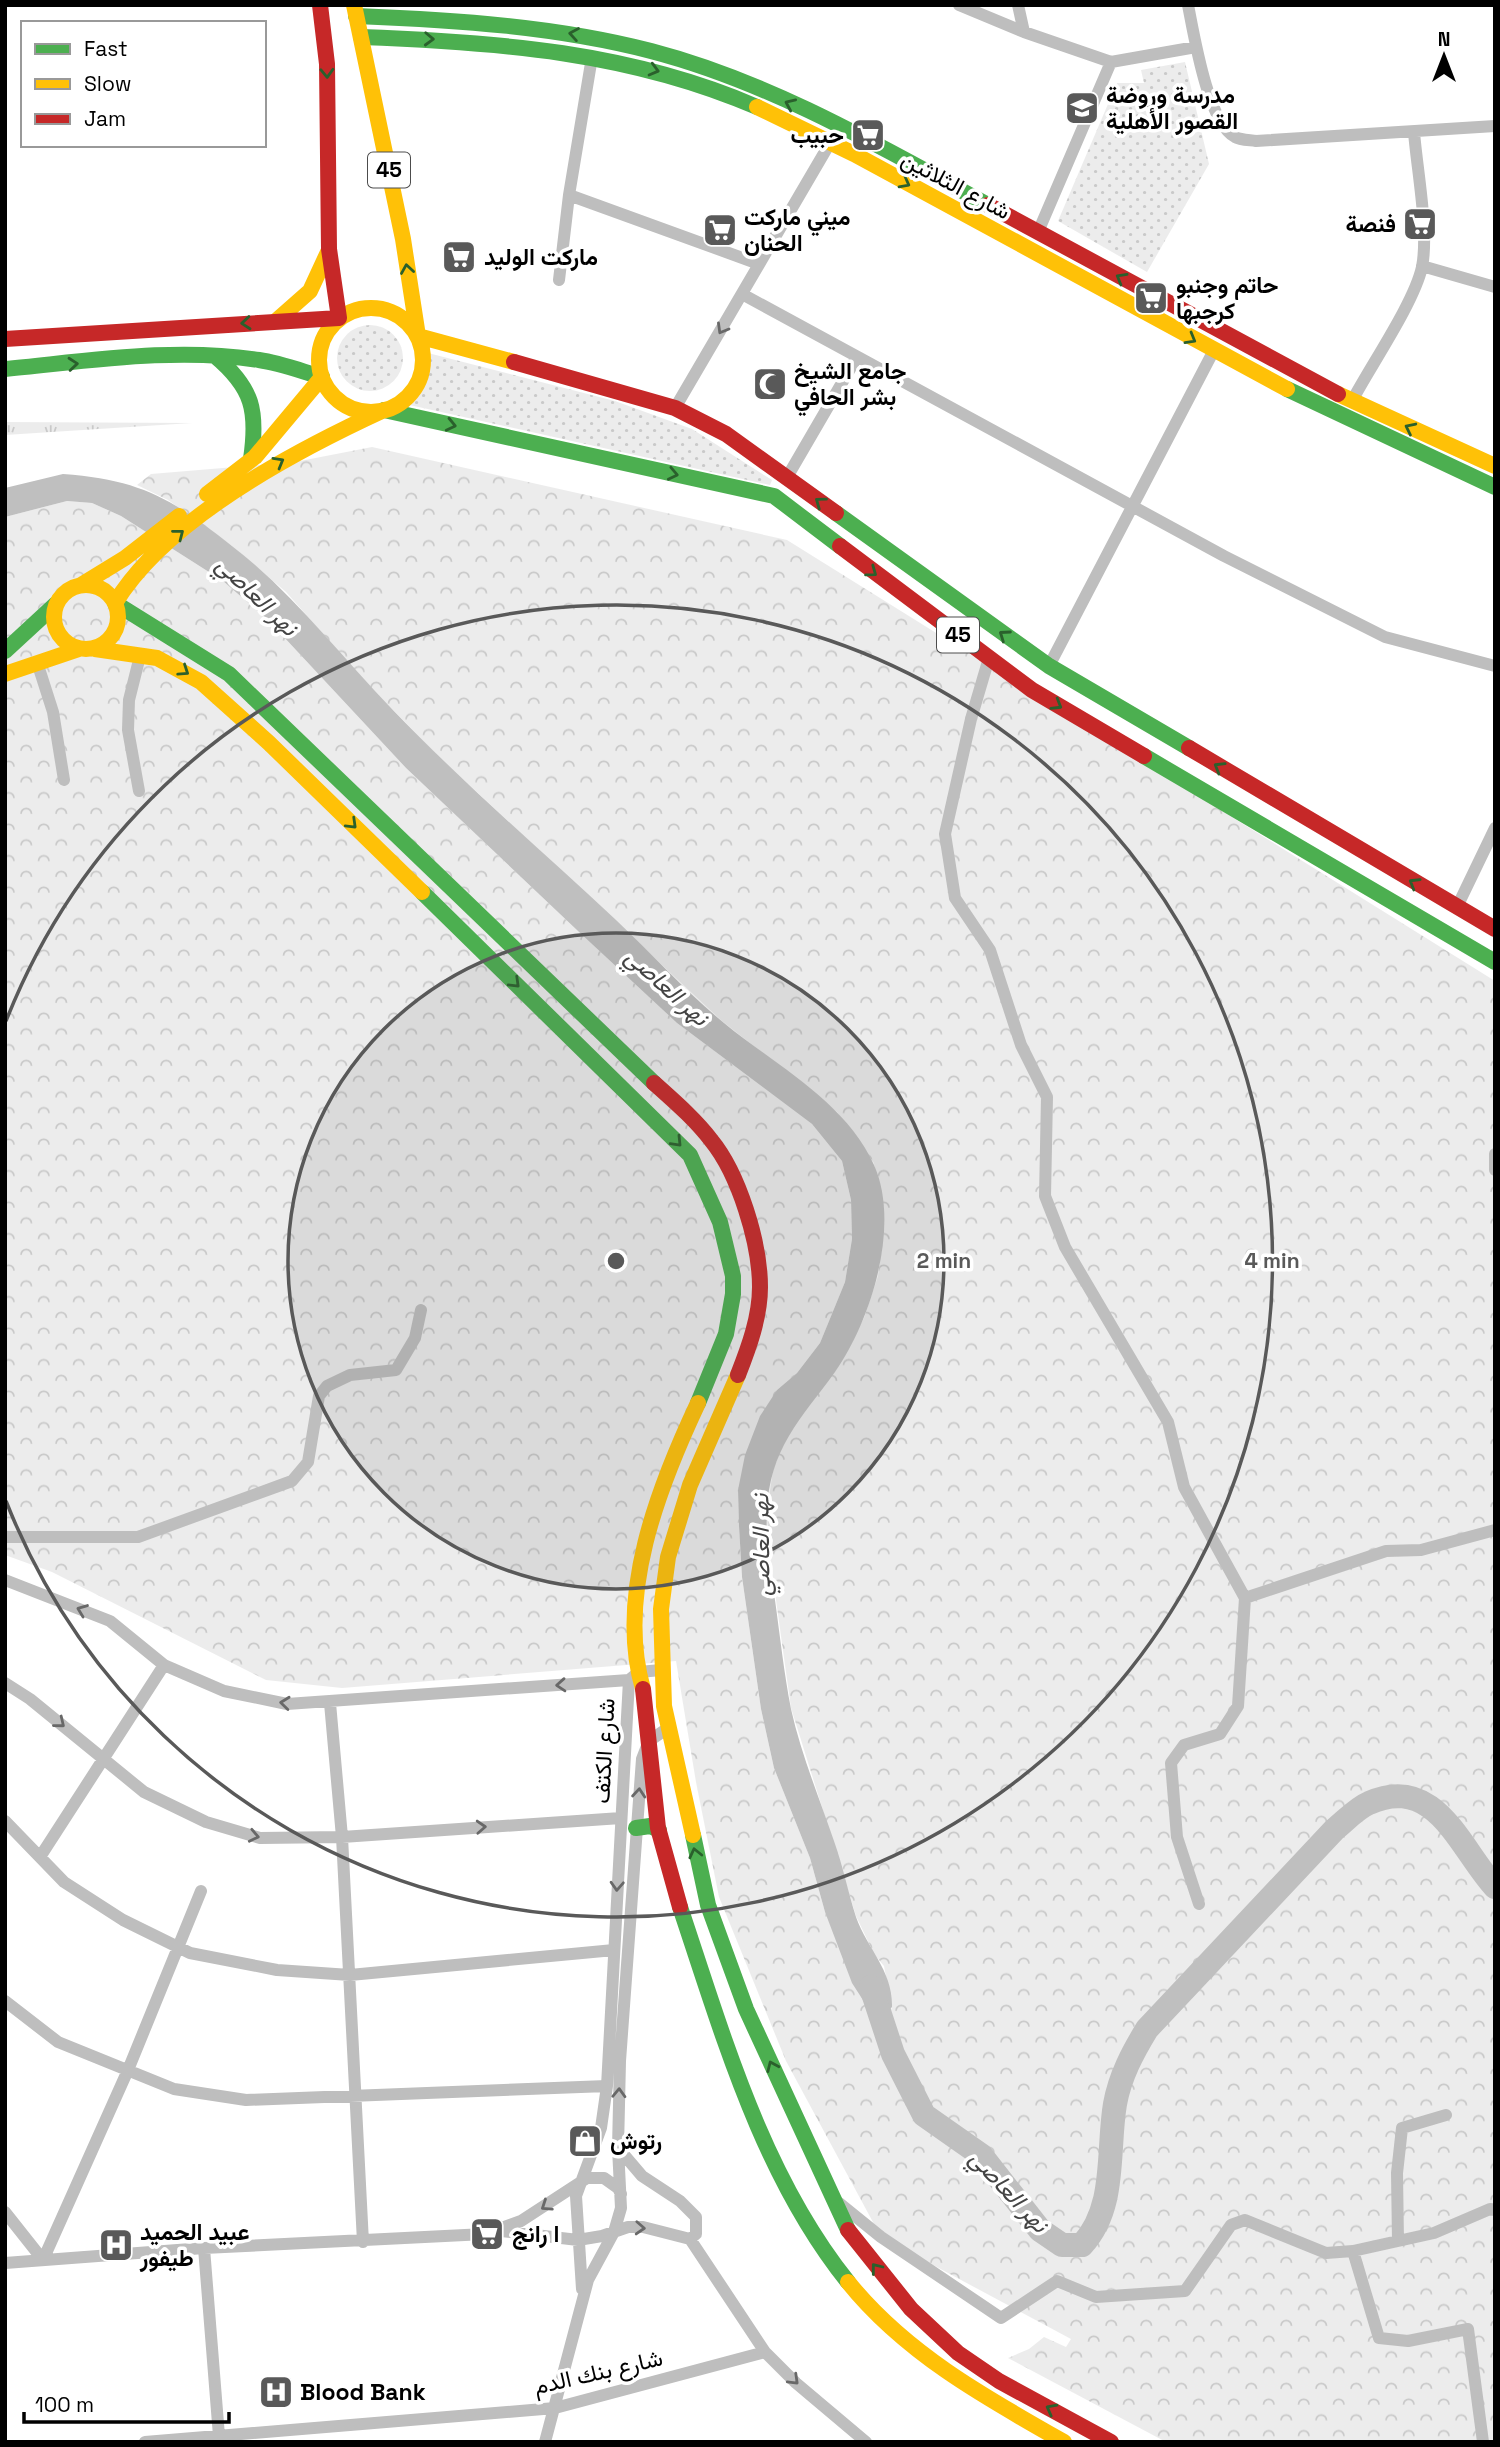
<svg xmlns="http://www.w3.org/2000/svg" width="1500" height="2447" viewBox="0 0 1500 2447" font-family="'Space Grotesk',Vazirmatn,sans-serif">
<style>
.grass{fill:url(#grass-dots)}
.forest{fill:url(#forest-crowns)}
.park{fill:url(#park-tufts)}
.water{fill:#bfbfbf}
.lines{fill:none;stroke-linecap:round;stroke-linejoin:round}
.river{stroke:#bfbfbf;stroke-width:24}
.street{stroke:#bebebe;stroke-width:12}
.fast{stroke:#4caf50;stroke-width:16}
.slow{stroke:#ffc107;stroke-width:16}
.jam{stroke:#c62828;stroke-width:16}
.oneway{stroke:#2a602c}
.oneway2{stroke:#686868}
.ring{fill:none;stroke:#595959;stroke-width:3.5}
.labels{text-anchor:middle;stroke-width:7;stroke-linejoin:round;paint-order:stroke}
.shield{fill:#fff;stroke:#4c4c4c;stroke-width:2}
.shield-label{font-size:21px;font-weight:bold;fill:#000}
.poi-label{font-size:23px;font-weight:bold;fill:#000;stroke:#fff;text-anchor:start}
.street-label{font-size:23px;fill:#000;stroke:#fff}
.water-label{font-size:24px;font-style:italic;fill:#444;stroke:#fff}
.centre{fill:#595959;stroke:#fff;stroke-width:3.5}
.ring-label{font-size:21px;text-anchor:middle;font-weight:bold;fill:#595959;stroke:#fff;stroke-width:7;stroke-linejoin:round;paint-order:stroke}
</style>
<defs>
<pattern id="grass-dots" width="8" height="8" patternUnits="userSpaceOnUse" patternTransform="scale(1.75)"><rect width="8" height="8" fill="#ececec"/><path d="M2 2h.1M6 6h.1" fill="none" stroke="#c9c9c9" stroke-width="1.8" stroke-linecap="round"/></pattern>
<pattern id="forest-crowns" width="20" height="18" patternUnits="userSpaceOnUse" patternTransform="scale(1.75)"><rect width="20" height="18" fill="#ececec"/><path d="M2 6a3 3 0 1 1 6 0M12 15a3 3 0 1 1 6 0" fill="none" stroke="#c9c9c9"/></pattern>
<pattern id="park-tufts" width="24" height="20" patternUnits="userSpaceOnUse" patternTransform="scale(1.75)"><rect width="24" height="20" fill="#ececec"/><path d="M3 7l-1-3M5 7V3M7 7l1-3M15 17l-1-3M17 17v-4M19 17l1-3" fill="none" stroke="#c9c9c9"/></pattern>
</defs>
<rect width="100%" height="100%" fill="#fff"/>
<!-- grass -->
<path class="grass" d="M 1185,62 L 1209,164 L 1147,272 L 1058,221 L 1117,83 L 1144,83 L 1141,70 Z
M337 358a33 33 0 1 1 66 0a33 33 0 1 1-66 0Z
M 428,353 L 615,401 L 692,429 L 772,480 L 770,485 L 405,404 C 419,388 427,375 428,353 Z"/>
<!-- forest -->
<path class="forest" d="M 372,447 L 787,540 L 1495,981 L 1495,2442 L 1166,2442 L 1008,2358 L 1029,2349 L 1044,2337 L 1066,2347 L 1071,2339 L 881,2237 L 786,2061 L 719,1897 L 696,1782 L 676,1661 L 342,1688 L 266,1680 L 52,1572 L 5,1555 L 5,517 L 67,501 L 92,503 L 121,516 L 223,581 L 268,620 L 406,768 L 579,932 L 677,1023 L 812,1124 L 842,1161 L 851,1200 L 852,1239 L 845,1282 L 820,1343 L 797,1373 L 777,1390 L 738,1490 L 739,1526 L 742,1577 L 761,1709 L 774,1768 L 810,1858 L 825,1912 L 883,2018 L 892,2008 L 884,1966 L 874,1954 L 856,1916 L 791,1708 L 770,1557 L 767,1512 L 773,1470 L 787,1434 L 836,1370 L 864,1318 L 878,1276 L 884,1229 L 874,1163 L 837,1112 L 722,1021 L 436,754 L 361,677 L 286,592 L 232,546 L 168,500 L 137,485 L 151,474 L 295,462 Z"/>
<!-- park -->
<path class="park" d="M 5,422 L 192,423 L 5,435 Z"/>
<!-- water -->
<path class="water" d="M 63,474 C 141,480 171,498 232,546 C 293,593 339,654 392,709 C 463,783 541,850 616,920 C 652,954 685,991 724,1023 C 775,1065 846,1102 874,1165 C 901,1225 871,1321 835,1372 C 801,1419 769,1449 767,1512 C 765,1541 771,1572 775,1600 C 780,1636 784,1673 791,1709 C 801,1754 819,1797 834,1841 C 843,1866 848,1892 856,1917 C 868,1950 893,1971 892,2007 L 883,2018 L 870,2011 L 852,1983 L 825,1912 L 810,1858 L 774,1768 L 761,1709 L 742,1577 L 739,1526 L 738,1490 L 745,1455 L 760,1416 L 777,1390 L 797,1373 L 820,1343 L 845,1282 L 852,1239 L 851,1200 L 842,1161 L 812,1124 L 677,1023 L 579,932 L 406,768 L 268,620 L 223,581 L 121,516 L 92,503 L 67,501 L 5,517 L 5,488 Z"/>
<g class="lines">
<!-- river -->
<path class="river" d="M 871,1987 L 893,2054 L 924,2115 L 981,2155 L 1040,2230 L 1062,2245 L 1082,2245 C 1117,2207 1107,2151 1115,2104 C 1120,2076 1133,2052 1147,2029 L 1335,1829 C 1345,1821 1357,1808 1369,1803 C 1436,1773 1460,1849 1495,1887"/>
<!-- street -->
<path class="street" d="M 959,5 L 1024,32 L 1111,62 L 1196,47
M 1018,5 L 1024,32
M 1188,5 C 1194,35 1208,123 1235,137 C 1240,140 1250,140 1256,141 L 1495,126
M 569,195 L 759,264
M 1038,232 L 1111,62
M 1422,266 L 1495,287
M 559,280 L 569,195 L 592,57
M 742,294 L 1224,556 L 1385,637 L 1495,666
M 1352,401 C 1371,365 1414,303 1422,267 C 1429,231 1417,170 1414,132
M 675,408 L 830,143
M 786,479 L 857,357
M 989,658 L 971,719 L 945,834 L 955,898 L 990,950 L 1021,1045 L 1047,1097 L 1045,1196 L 1065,1247 L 1168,1422 L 1184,1487 L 1245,1598
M 37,662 L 53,712 L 64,780
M 1049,666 L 1213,352
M 139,791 L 128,730 L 129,700 L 140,656
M 1457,907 L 1495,828
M 1495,1154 L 1495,1170
M 5,1537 L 138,1537 L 292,1481 L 308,1462 L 319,1396 L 327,1386 L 350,1375 L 396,1370 L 415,1338 L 421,1310
M 5,1580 L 110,1621 L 164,1665 L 224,1691 L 287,1704 L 629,1680
M 5,1683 L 30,1699 L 144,1792 L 206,1822 L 260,1838 L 342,1837 L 621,1818
M 330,1703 L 342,1837 L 363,2242
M 5,1821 L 64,1882 L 123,1920 L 190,1953 L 277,1970 L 350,1975 L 614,1950
M 40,1857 L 164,1665
M 1199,1904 L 1177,1837 L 1171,1763 L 1184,1745 L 1220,1734 L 1238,1706 L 1245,1598 L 1386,1551 L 1421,1550 L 1495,1530
M 5,2001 L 58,2042 L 174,2089 L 246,2100 L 607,2086
M 619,2149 L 642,2176 L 680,2201 L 696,2217 L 696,2234 L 690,2239
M 839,2203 L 881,2237 L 1001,2318 L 1057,2281 L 1096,2297 L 1185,2291 L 1231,2225 L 1245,2220 L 1326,2253 L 1353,2251 L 1379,2338 L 1408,2341 L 1468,2329 L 1483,2442
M 5,2212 L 43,2260 L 128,2070 L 201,1891
M 501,2231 L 578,2240 L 602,2236 L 628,2227 L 643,2227 L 690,2239 L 765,2352 L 796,2383 L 866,2442
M 1398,2241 L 1397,2173 L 1402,2128 L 1446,2115
M 204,2248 L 219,2436
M 1353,2251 L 1434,2233 L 1490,2209 L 1495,2210
M 5,2263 L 204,2248 L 485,2234 L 521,2221 L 587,2178 L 604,2178 L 618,2188 L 621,2194
M 582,2289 L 576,2196 L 601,2128 L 607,2086 L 629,1680 L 639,1672 L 661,1670
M 145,2442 L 555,2408 L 765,2352
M 545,2442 L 588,2280 L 614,2232 L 621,2208 L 618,2148 L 620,2061 L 642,1759 L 649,1741 L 668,1728"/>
<!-- fast -->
<path class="fast" d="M 356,16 C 455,20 554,26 651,51 C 770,82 880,146 988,205
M 361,37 C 498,42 630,52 757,107
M 215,356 C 253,388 258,411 251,459
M 5,369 C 89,361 175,347 259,360 C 280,363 301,371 322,377
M 1287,389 L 1495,487
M 384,410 L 774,496 L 840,546
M 836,513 L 1049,666 L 1189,748
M 115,603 L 229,674 L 654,1083
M 5,651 L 56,604
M 1144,756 L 1495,962
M 422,892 L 690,1155 L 720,1222 L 733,1276 L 733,1294 L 726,1334 L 698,1403
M 636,1828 L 650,1826 L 659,1830
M 693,1835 L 708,1905 L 746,2009 L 848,2230
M 680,1907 C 723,2035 762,2175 848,2282"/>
<!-- slow -->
<path class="slow" d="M 354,5 L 403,239 L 418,336 L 514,362
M 757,107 L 854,154 L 1287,389
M319 360a52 52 0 1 1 104 0a52 52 0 1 1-104 0Z
M 276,321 L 310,291 L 329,250
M 1338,394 L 1495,466
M 207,494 L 255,457 L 322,377
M54 617a32 32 0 1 1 64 0a32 32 0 1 1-64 0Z
M 81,585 L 125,558 L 179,516
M 115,603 C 167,518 295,451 384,410
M 95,649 L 157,658 L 201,682 L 269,743 L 422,892
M 5,674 L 79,649
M 643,1689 C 616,1596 658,1488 698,1403
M 693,1835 L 664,1706 L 661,1609 L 668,1557 L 690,1485 L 738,1375
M 848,2282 C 905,2353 986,2398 1064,2442"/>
<!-- jam -->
<path class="jam" d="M 320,5 L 327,64 L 329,249 L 339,318
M 988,205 L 1338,394
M 5,339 L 339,318
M 514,362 L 675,408 L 726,434 L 836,513
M 840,546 L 1032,690 L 1144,756
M 1189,748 L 1495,929
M 654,1083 C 674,1101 695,1119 711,1140 C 739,1174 760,1243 760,1287 C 760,1317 749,1347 738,1375
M 643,1689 L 658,1828 L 680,1907
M 848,2230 L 911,2309 L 958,2353 L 999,2381 L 1111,2442"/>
</g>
<!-- one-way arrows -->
<defs><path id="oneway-chevron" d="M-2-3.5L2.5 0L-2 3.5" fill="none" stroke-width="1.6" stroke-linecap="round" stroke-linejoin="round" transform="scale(1.75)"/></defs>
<g class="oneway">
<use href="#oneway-chevron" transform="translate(574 34) rotate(-170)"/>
<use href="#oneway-chevron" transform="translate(429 39) rotate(2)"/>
<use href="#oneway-chevron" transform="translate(654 70) rotate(15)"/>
<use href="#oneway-chevron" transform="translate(327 73) rotate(88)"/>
<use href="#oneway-chevron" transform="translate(790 104) rotate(-156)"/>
<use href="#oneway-chevron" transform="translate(905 183) rotate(28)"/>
<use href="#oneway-chevron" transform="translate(407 269) rotate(-99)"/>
<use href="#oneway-chevron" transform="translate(1121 278) rotate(-150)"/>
<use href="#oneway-chevron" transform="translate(246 323) rotate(175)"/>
<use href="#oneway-chevron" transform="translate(1191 339) rotate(30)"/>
<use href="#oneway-chevron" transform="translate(73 364) rotate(-5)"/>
<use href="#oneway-chevron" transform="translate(451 425) rotate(13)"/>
<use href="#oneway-chevron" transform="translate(1410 428) rotate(-154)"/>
<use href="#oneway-chevron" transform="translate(279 462) rotate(-30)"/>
<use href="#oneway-chevron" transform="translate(673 474) rotate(12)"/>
<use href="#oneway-chevron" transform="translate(820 502) rotate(-144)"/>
<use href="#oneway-chevron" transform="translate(179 534) rotate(-38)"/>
<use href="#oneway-chevron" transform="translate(872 572) rotate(36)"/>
<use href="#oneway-chevron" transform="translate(1004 635) rotate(-145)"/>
<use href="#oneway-chevron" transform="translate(184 671) rotate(34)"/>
<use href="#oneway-chevron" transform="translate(1057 705) rotate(31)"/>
<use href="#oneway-chevron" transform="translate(1219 767) rotate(-149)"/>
<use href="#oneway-chevron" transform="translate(352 824) rotate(44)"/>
<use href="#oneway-chevron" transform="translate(1414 883) rotate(-149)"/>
<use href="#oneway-chevron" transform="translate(515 983) rotate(44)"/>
<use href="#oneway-chevron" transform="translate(677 1142) rotate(46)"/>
<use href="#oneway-chevron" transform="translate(695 1853) rotate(-103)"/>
<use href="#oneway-chevron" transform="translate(772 2066) rotate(-114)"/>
<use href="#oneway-chevron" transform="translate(876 2268) rotate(-128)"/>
<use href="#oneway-chevron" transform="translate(1051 2409) rotate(-152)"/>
</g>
<g class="oneway2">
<use href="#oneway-chevron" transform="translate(722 329) rotate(120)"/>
<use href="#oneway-chevron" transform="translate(82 1610) rotate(-159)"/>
<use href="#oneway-chevron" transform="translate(561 1685) rotate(176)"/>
<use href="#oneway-chevron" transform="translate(285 1703) rotate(-174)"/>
<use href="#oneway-chevron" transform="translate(60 1723) rotate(39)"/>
<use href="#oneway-chevron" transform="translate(639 1793) rotate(-85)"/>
<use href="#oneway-chevron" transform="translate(481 1827) rotate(-3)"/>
<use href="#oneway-chevron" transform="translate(254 1836) rotate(12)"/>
<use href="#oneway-chevron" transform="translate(617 1886) rotate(93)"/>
<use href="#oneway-chevron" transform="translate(619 2093) rotate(-88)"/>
<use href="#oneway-chevron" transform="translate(546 2206) rotate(146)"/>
<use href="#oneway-chevron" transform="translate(640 2228) rotate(3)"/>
<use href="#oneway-chevron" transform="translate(794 2380) rotate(44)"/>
</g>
<!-- distance rings -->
<circle cx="616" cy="1261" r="328" fill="#595959" fill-opacity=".12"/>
<g class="ring">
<circle cx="616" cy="1261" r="328"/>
<path d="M6 1021A656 656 0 1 1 6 1501"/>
</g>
<!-- icons -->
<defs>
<g id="school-square" transform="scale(1.75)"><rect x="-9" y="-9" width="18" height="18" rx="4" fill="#595959" stroke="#fff"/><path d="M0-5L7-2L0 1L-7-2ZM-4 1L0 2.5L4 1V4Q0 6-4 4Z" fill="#fff"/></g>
<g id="supermarket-square" transform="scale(1.75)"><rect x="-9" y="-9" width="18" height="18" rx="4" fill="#595959" stroke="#fff"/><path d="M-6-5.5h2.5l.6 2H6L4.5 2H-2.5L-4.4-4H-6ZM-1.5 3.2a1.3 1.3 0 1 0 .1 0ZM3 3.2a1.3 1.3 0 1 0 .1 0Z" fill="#fff"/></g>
<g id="mosque-square" transform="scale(1.75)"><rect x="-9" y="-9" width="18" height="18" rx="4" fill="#595959" stroke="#fff"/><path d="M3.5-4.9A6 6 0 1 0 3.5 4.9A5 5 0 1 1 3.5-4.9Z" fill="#fff"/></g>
<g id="shop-square" transform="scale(1.75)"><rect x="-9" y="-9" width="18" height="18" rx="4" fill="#595959" stroke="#fff"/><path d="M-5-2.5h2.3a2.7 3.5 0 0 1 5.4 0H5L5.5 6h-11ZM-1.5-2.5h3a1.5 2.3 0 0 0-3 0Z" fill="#fff"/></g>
<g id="hospital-square" transform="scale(1.75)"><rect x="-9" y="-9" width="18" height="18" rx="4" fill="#595959" stroke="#fff"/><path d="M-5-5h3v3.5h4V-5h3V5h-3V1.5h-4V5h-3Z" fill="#fff"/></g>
</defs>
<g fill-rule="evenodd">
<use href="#school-square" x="1082" y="108"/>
<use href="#supermarket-square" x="868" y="135"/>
<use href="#supermarket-square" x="1420" y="224"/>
<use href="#supermarket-square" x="720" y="230"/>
<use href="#supermarket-square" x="459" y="257"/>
<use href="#supermarket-square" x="1151" y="298"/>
<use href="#mosque-square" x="770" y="384"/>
<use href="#shop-square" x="585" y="2141"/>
<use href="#supermarket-square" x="487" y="2234"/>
<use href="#hospital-square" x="116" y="2245"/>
<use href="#hospital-square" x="276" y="2392"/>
</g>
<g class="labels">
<!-- shield labels -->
<g class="shield">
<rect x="368" y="152.5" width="42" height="35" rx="5"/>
<rect x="937" y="617.5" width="42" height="35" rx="5"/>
</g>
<g class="shield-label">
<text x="389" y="177">45</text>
<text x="958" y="642">45</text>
</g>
<!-- poi labels -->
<g class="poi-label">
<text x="1106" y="103">مدرسة وروضة<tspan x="1106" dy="26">القصور الأهلية</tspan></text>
<text x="844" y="143" text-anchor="end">حبيب</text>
<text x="744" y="225">ميني ماركت<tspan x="744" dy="26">الحنان</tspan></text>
<text x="1396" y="232" text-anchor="end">فنصة</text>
<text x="484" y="265">ماركت الوليد</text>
<text x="1176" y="293">حاتم وجنبو<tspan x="1176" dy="26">كرجبها</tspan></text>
<text x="794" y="379">جامع الشيخ<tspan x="794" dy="26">بشر الحافي</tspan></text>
<text x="610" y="2149">رتوش</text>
<text x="140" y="2240">عبيد الحميد<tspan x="140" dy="26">طيفور</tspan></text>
<text x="512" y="2242">ا رانج</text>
<text x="300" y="2400">Blood Bank</text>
</g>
<!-- street labels -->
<g class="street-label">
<text transform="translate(956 185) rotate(28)" y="8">شارع الثلاثين</text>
<text transform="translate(604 1751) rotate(-87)" y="8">شارع الكتف</text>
<text transform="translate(598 2372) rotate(-13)" y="8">شارع بنك الدم</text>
</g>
<!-- water labels -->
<g class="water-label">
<text transform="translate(257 596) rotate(44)" y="8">نهر العاصي</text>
<text transform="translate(667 987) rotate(42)" y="8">نهر العاصي</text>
<text transform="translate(761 1545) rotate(-91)" y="8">نهر العاصي</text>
<text transform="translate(1009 2191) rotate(47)" y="8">نهر العاصي</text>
</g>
</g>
<circle cx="616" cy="1261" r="10" class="centre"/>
<g class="ring-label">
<text x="944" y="1268">2 min</text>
<text x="1272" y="1268">4 min</text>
</g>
<!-- border -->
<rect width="1500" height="2447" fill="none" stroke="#000000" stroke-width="14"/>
<!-- legend -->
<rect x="21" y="21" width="245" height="126" fill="#ffffff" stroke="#999999" stroke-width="2"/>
<rect x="35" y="44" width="35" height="10" fill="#4caf50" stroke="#999999" stroke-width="2"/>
<text x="84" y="56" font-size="21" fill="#000000">Fast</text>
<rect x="35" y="79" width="35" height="10" fill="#ffc107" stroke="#999999" stroke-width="2"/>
<text x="84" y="91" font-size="21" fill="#000000">Slow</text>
<rect x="35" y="114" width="35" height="10" fill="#c62828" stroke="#999999" stroke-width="2"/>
<text x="84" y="126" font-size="21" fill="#000000">Jam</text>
<!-- north arrow -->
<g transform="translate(1444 56)" stroke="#ffffff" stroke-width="5" paint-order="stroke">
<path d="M0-5L12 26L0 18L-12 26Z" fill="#000000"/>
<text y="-10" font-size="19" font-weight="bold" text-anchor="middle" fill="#000000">N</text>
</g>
<!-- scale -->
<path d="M24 2412v10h205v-10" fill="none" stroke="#000000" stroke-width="3.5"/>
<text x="35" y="2412" font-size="21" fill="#000000" stroke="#ffffff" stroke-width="5" paint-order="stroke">100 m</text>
</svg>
